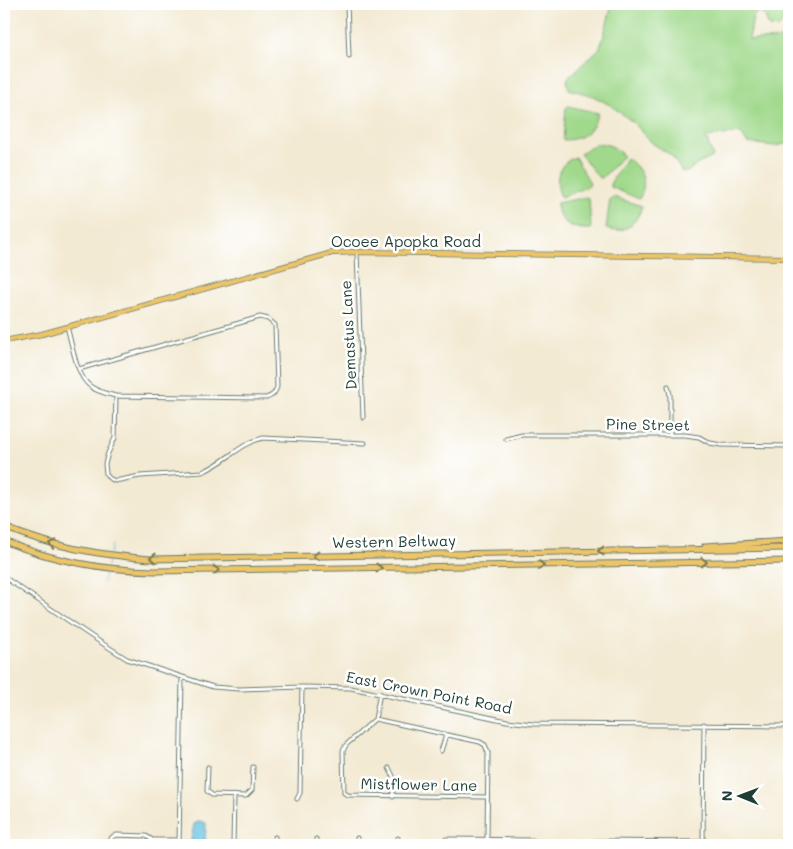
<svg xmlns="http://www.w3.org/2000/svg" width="793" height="849" viewBox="0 0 793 849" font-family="Mali,sans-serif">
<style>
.green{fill:#a0d98c;stroke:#608b60}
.water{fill:#64c1e2;stroke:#427f8b}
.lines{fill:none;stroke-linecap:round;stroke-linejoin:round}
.stream{stroke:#64c1e2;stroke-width:1}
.minor-casing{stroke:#697a6c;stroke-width:5}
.major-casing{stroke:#697a6c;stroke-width:6}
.highway-casing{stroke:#697a6c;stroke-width:7}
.minor{stroke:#fff;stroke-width:3}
.major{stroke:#edc569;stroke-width:4.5}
.highway{stroke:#edc569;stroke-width:5}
.oneway{stroke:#7c7a4c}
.labels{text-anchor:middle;stroke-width:5;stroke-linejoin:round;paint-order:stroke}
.street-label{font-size:15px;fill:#1f3d34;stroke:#fff}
</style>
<rect width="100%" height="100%" fill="#fff"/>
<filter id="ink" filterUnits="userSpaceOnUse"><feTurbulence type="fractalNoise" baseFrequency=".02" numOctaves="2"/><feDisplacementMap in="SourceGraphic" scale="10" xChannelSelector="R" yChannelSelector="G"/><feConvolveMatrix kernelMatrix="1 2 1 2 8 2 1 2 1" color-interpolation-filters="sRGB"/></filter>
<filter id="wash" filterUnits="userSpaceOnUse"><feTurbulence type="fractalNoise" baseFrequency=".0096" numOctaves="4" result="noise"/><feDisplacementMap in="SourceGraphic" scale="20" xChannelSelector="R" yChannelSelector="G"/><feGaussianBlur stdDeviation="1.12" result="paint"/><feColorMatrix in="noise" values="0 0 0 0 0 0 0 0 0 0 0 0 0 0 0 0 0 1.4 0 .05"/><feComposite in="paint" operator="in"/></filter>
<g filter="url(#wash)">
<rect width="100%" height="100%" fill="#f3ead3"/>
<!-- green -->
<path class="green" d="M 612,4 L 789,4 L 789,9 L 785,9 L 785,19 L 778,28 L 769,27 L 765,16 L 758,11 L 753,17 L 749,40 L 789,39 L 789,143 L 775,146 L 747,143 L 741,133 L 706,137 L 713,157 L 698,164 L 687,172 L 682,172 L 672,156 L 652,143 L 634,123 L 610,105 L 593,96 L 569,89 L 567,80 L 569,77 L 599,49 L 603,39 Z
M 568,106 L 598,113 C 593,132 582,140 563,140 L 566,108 Z
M 597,144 C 608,143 616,147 623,156 L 602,178 L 599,178 L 580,154 L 587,149 Z
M 575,157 L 590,183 L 589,186 L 561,197 C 554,181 557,164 575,157 Z
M 626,158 C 641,167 649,182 639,199 L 611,187 L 610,184 Z
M 587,197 L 589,199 L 591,229 C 572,230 557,222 557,203 Z
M 613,197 L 642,206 C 637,223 625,235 606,229 L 610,199 Z"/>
<!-- water -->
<path class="water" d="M 200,821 L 206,823 L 205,845 L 190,845 L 194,824 Z"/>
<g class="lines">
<!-- stream -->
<path class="stream" d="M 110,554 L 113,545
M 107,566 L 109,557
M 103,582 L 106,569"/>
</g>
</g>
<g filter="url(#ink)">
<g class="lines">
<!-- minor casing -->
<g class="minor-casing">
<path id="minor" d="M 347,4 L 349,57
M 357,252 L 363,418
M 67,327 C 72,343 76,376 90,386 C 97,392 108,394 116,396 L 266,398 C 273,396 275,393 277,387 L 275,325 L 268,319 L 260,317 L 79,369
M 668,386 L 670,395 L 670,435
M 116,396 L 115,438 L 108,453 L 105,464 L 106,474 L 109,478 L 115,481 L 140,476 L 202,472 C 224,464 240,443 263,438 L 365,443
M 506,439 L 522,435 L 685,435 L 699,437 L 710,443 L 721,445 L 789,446
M 4,577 L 94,638 L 127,659 L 213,687 L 239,689 L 302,687 L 351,688 L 507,721 L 533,724 L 789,726
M 380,693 L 375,719 L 346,745 L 343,751 L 344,793 L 348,795 L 487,797
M 375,719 L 480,742 L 485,745 L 488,753 L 487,839
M 441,751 L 446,735
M 208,767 L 207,791 L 212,795 L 246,796 L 252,790 L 253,767
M 389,768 L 393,776 L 393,797
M 297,799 L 300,793 L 302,687
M 152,840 L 179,840
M 110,845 C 110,839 111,836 117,835 L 146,836 L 151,839 L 152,845
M 179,845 L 182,677
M 233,845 L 234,795
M 275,845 L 275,837
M 316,845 L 316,839
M 357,845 L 357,838
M 397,845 L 398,838
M 439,845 L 446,839 L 532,840 L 541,843
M 589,845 L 596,841 L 703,842
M 703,845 L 704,724"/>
</g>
<!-- major casing -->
<g class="major-casing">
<path id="major" d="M 4,341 L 42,334 L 332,253 L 357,252 L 789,258"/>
</g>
<!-- highway casing -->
<g class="highway-casing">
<path id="highway" d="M 4,527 C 52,547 100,555 151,559 L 789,548
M 4,541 C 52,561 103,570 155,571 L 789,561
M 705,546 L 789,541"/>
</g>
<!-- minor -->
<use href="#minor" class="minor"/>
<!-- major -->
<use href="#major" class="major"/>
<!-- highway -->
<use href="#highway" class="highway"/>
</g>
<!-- one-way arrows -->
<defs><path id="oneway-chevron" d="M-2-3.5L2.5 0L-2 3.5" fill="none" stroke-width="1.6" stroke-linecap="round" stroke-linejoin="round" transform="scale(1.25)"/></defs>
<g class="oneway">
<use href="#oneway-chevron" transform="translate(52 544) rotate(-164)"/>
<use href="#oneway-chevron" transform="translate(601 551) rotate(179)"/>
<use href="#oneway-chevron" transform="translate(316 556) rotate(179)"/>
<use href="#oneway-chevron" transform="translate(153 558) rotate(-179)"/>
<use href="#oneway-chevron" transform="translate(704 562) rotate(-1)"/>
<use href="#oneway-chevron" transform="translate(541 565) rotate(-1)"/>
<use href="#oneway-chevron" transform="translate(379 568) rotate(-1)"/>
<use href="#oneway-chevron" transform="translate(216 570) rotate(-1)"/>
</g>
</g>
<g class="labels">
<!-- street labels -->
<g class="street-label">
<text x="406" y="247">Ocoee Apopka Road</text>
<text transform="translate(349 335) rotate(-93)" y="5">Demastus Lane</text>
<text transform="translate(648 425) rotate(1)" y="5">Pine Street</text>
<text transform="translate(394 542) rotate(-1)" y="5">Western Beltway</text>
<text transform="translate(429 693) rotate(11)" y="5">East Crown Point Road</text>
<text transform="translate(419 785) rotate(1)" y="5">Mistflower Lane</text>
</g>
</g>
<!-- margin -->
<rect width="793" height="849" fill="none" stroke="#fff" stroke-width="20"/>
<!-- north arrow -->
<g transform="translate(740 796) rotate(271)" stroke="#ffffff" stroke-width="4" paint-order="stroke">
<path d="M0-4L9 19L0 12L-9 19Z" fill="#1f3d34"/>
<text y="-8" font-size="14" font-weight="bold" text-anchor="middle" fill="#1f3d34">N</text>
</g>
</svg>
